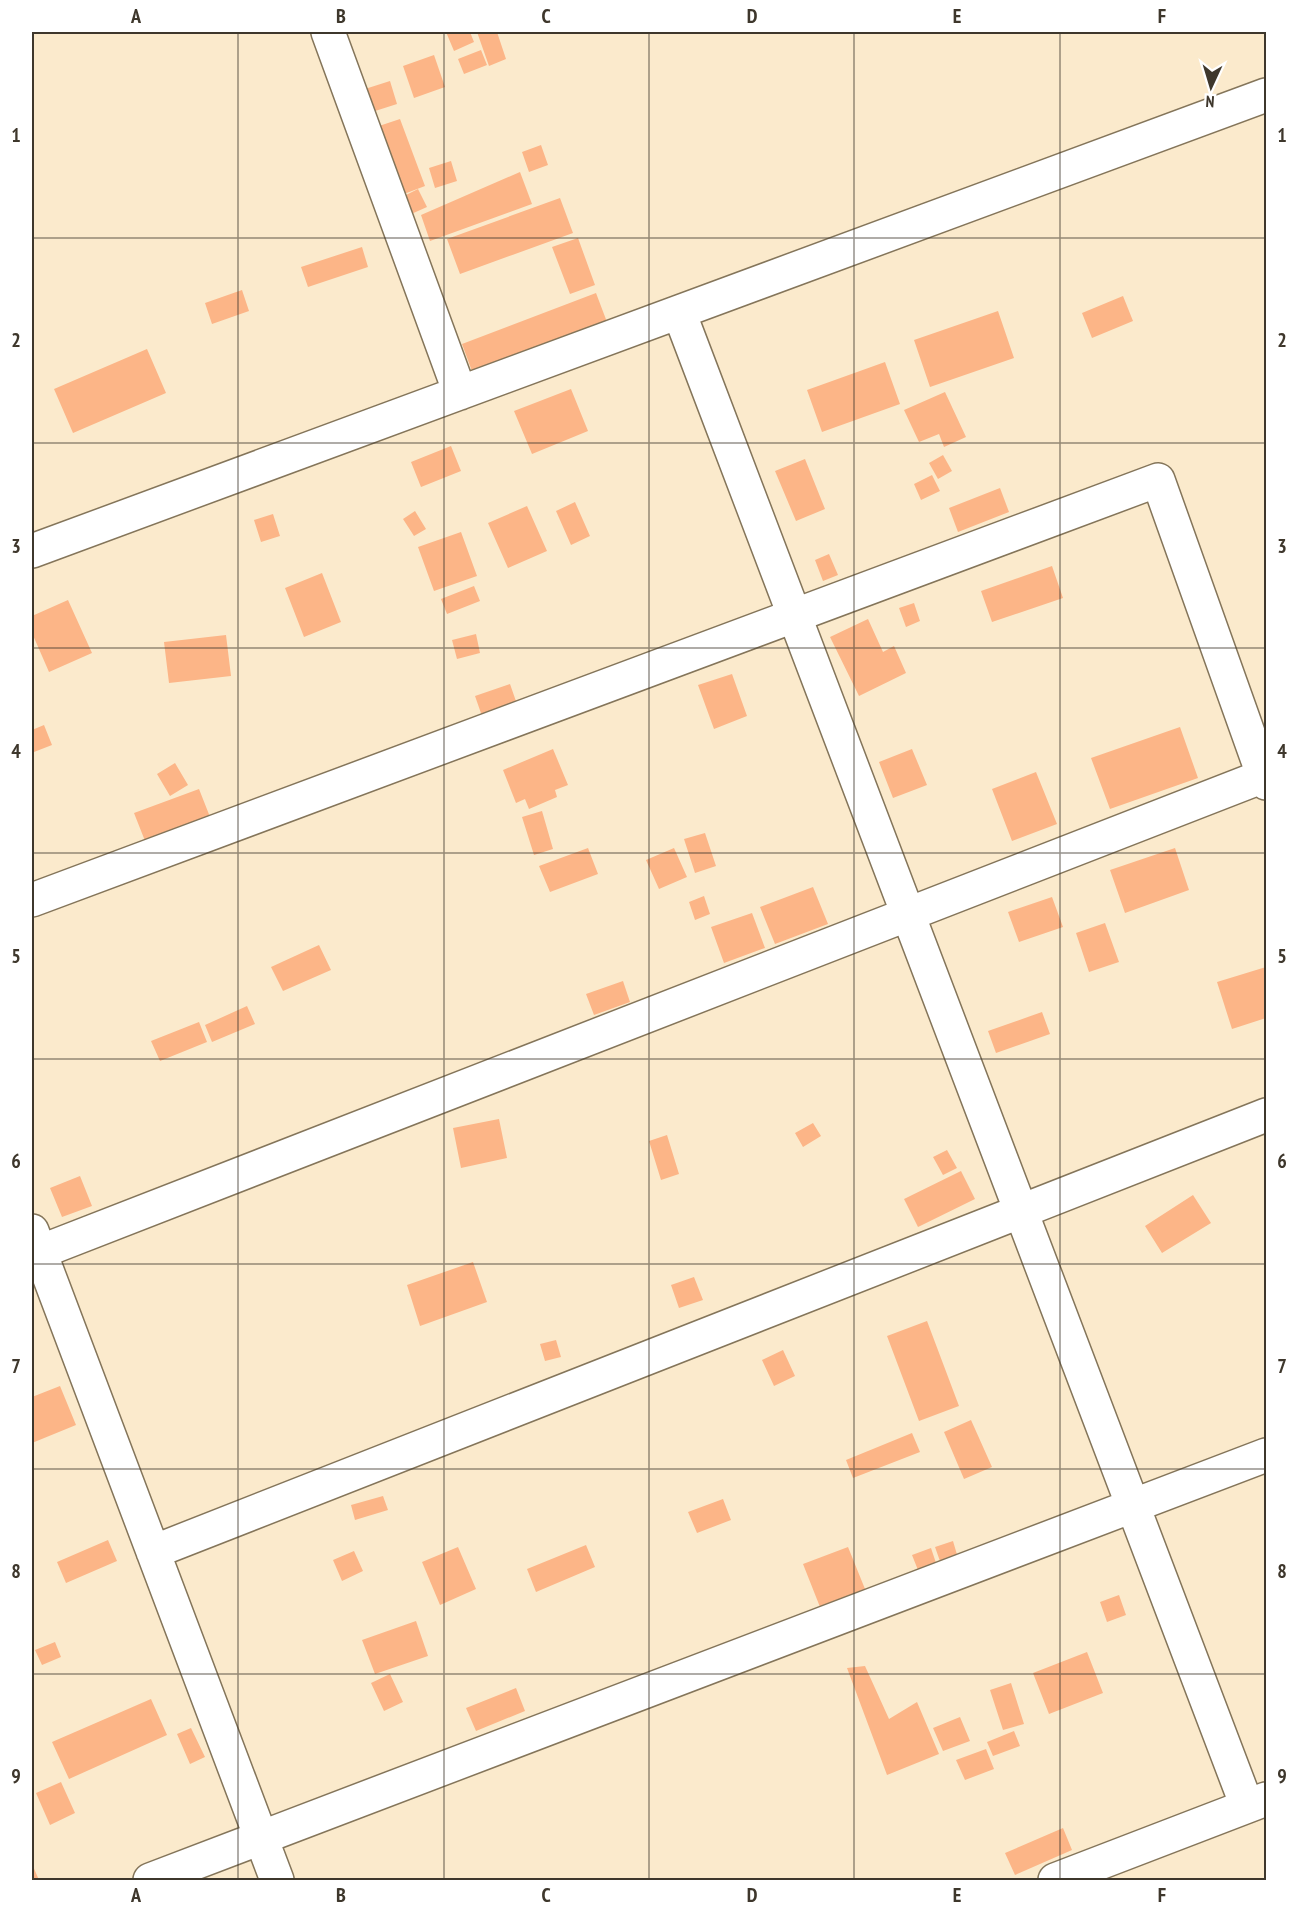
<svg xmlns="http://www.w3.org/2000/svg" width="1298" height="1912" viewBox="0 0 1298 1912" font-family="'PT Sans Narrow',sans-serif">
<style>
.building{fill:#fcb587}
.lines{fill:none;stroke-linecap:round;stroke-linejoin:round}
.minor-casing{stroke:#84755a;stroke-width:36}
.minor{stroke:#fff;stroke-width:33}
.grid{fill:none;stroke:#3e372c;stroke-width:1.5;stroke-opacity:0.55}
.neatline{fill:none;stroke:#3e372c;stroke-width:2}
.grid-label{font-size:20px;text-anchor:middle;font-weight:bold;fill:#3e372c}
</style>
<rect width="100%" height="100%" fill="#fbeacc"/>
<!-- building -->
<path class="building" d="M 446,32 L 470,32 L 474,42 L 454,51 Z
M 477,32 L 497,32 L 506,59 L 489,66 Z
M 481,50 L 487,65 L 464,74 L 458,59 Z
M 434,55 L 445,87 L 414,98 L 403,66 Z
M 390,81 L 397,104 L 372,112 L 365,89 Z
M 400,119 L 425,186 L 404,194 L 379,126 Z
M 541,145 L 548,165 L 529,172 L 522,152 Z
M 451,161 L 457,181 L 435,188 L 429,168 Z
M 520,172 L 532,204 L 430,241 L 421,215 Z
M 418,189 L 427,207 L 409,215 L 400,198 Z
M 560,198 L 573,233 L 460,274 L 447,239 Z
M 578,238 L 595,285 L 570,294 L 552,247 Z
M 362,247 L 368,267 L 308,287 L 301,267 Z
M 242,290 L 249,311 L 212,324 L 205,303 Z
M 596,293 L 610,330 L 476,382 L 462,344 Z
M 1123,296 L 1133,321 L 1092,338 L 1082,313 Z
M 998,311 L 1014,358 L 930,387 L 914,340 Z
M 147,349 L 166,393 L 73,433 L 54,389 Z
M 885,362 L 900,404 L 822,432 L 807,390 Z
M 571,389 L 588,431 L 532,454 L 514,411 Z
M 945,392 L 966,437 L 944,447 L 939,434 L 919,442 L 904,410 Z
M 451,446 L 461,471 L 421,487 L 411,462 Z
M 943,455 L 952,471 L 938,479 L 929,463 Z
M 805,459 L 825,509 L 796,521 L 775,471 Z
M 932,475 L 940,491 L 921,500 L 914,484 Z
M 1000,488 L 1009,512 L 958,532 L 949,508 Z
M 575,502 L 590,536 L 571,545 L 556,511 Z
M 527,506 L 547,551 L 508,568 L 488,523 Z
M 415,511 L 426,529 L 414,536 L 403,519 Z
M 273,514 L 280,536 L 261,542 L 254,520 Z
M 461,532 L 477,576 L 434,591 L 418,547 Z
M 829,554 L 838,575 L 823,581 L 815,560 Z
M 1052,566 L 1063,598 L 992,622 L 981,591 Z
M 322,573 L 341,622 L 304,637 L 285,588 Z
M 474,586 L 480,601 L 447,614 L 441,599 Z
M 68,600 L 92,653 L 49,672 L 32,633 L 32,616 Z
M 914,603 L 920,621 L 906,627 L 899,608 Z
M 868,619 L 883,652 L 894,646 L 906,673 L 859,696 L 830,637 Z
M 476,634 L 480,653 L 457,659 L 452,640 Z
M 226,635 L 231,676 L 169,683 L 164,642 Z
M 732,674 L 747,716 L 714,729 L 698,685 Z
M 510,684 L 518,707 L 483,719 L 475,696 Z
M 44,725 L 52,745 L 34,752 L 32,730 Z
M 1180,727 L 1198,778 L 1110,809 L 1091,758 Z
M 553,749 L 568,785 L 555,790 L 557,797 L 529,809 L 525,799 L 516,803 L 503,770 Z
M 912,749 L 927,785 L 893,798 L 879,762 Z
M 175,763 L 188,785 L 170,796 L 157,774 Z
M 1036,772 L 1057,824 L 1012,841 L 992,789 Z
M 199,789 L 212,822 L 147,846 L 134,813 Z
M 542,811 L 553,849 L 534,855 L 522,817 Z
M 705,833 L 716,866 L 695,873 L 684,839 Z
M 588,848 L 598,874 L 550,892 L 539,866 Z
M 674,848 L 687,877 L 659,889 L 646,860 Z
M 1175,848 L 1189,890 L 1125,913 L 1110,870 Z
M 813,887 L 828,924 L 775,944 L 760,907 Z
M 704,896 L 710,914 L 695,920 L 689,902 Z
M 1052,897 L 1063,927 L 1019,942 L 1008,912 Z
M 752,913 L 765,948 L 724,963 L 711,927 Z
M 1105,923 L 1119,962 L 1089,972 L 1076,933 Z
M 319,945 L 331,970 L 283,991 L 271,967 Z
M 1266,967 L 1266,1018 L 1232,1029 L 1217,982 Z
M 623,981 L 630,1002 L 594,1015 L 586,994 Z
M 247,1006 L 255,1024 L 212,1042 L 205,1025 Z
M 1042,1012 L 1050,1034 L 996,1053 L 988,1031 Z
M 199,1022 L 207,1042 L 160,1061 L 151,1041 Z
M 499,1119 L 507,1158 L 461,1168 L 453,1128 Z
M 813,1123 L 821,1136 L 803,1147 L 795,1133 Z
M 667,1135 L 679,1174 L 661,1180 L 649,1141 Z
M 947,1150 L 957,1168 L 943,1175 L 933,1157 Z
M 961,1171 L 975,1199 L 918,1227 L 904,1199 Z
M 80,1176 L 92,1206 L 62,1217 L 50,1188 Z
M 1193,1195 L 1211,1223 L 1162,1253 L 1145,1226 Z
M 473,1262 L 487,1302 L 420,1326 L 407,1285 Z
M 694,1277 L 703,1300 L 679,1308 L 671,1285 Z
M 927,1321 L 959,1406 L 919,1421 L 887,1336 Z
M 556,1340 L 561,1357 L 545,1361 L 540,1344 Z
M 783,1350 L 795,1376 L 774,1386 L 762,1360 Z
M 60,1386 L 76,1425 L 32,1443 L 32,1397 Z
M 971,1420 L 992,1467 L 964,1479 L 944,1432 Z
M 912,1433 L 920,1452 L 853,1478 L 846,1460 Z
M 383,1496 L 388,1510 L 355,1520 L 351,1505 Z
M 723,1499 L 731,1520 L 697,1533 L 688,1512 Z
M 108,1540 L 117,1561 L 66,1583 L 57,1562 Z
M 953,1541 L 958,1558 L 941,1564 L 935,1547 Z
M 586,1545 L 595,1567 L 536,1592 L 527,1569 Z
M 458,1547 L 476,1589 L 440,1605 L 422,1562 Z
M 848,1547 L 865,1589 L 820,1607 L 803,1564 Z
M 931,1548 L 936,1563 L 918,1570 L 912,1555 Z
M 354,1551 L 363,1571 L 342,1581 L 333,1560 Z
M 1119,1595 L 1126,1615 L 1107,1622 L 1100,1602 Z
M 416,1621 L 428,1656 L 375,1674 L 362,1640 Z
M 55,1642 L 61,1657 L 42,1665 L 35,1650 Z
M 1087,1652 L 1103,1693 L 1049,1714 L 1033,1673 Z
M 865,1666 L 889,1719 L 917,1702 L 939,1754 L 887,1775 L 847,1668 Z
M 390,1674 L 403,1702 L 384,1711 L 371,1683 Z
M 1011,1683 L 1024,1724 L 1003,1730 L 990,1690 Z
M 516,1688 L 525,1711 L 476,1731 L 466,1708 Z
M 151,1699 L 167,1735 L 69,1779 L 52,1742 Z
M 960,1717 L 970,1741 L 943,1751 L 933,1728 Z
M 191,1728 L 205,1757 L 190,1764 L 177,1734 Z
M 1014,1731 L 1020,1746 L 993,1756 L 987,1742 Z
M 986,1749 L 994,1769 L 965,1780 L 956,1760 Z
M 61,1782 L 75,1813 L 50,1825 L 36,1793 Z
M 1063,1828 L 1072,1850 L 1015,1875 L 1005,1853 Z
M 32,1864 L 39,1880 L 32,1880 Z"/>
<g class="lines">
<!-- minor casing -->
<g class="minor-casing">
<path id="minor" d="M 328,32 L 460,393
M 679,312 L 1247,1806
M 32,551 L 1266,95
M 32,900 L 1158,480 L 1266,783
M 32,1231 L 277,1880
M 32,1255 L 1266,775
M 153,1552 L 1266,1115
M 150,1880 L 1266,1455
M 1055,1880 L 1266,1799"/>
</g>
<!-- minor -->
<use href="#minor" class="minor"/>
</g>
<!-- grid -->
<path class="grid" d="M 238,32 L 238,1880M 444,32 L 444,1880M 649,32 L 649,1880M 854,32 L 854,1880M 1060,32 L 1060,1880M 32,238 L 1266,238M 32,443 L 1266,443M 32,648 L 1266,648M 32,853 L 1266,853M 32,1059 L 1266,1059M 32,1264 L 1266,1264M 32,1469 L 1266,1469M 32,1674 L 1266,1674"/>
<!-- border -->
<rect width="1298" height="1912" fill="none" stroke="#ffffff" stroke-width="66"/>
<!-- north arrow -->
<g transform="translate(1211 87) rotate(184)" stroke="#ffffff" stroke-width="4.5" paint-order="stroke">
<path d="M0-4.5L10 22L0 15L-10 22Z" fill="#3e372c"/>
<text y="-9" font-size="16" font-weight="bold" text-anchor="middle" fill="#3e372c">N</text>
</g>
<rect x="33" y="33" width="1232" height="1846" class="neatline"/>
<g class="grid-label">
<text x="136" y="23">A</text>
<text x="341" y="23">B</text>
<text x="546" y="23">C</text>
<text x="752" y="23">D</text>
<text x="957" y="23">E</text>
<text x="1162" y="23">F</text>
<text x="16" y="142">1</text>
<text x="1282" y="142">1</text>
<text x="16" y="347">2</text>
<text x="1282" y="347">2</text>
<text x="16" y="553">3</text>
<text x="1282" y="553">3</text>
<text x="16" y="758">4</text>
<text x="1282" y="758">4</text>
<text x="16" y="963">5</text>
<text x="1282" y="963">5</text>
<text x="16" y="1168">6</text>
<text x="1282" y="1168">6</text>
<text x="16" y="1373">7</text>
<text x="1282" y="1373">7</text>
<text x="16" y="1578">8</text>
<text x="1282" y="1578">8</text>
<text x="16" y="1783">9</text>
<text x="1282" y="1783">9</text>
<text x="136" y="1902">A</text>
<text x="341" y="1902">B</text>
<text x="546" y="1902">C</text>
<text x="752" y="1902">D</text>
<text x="957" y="1902">E</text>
<text x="1162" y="1902">F</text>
</g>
</svg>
